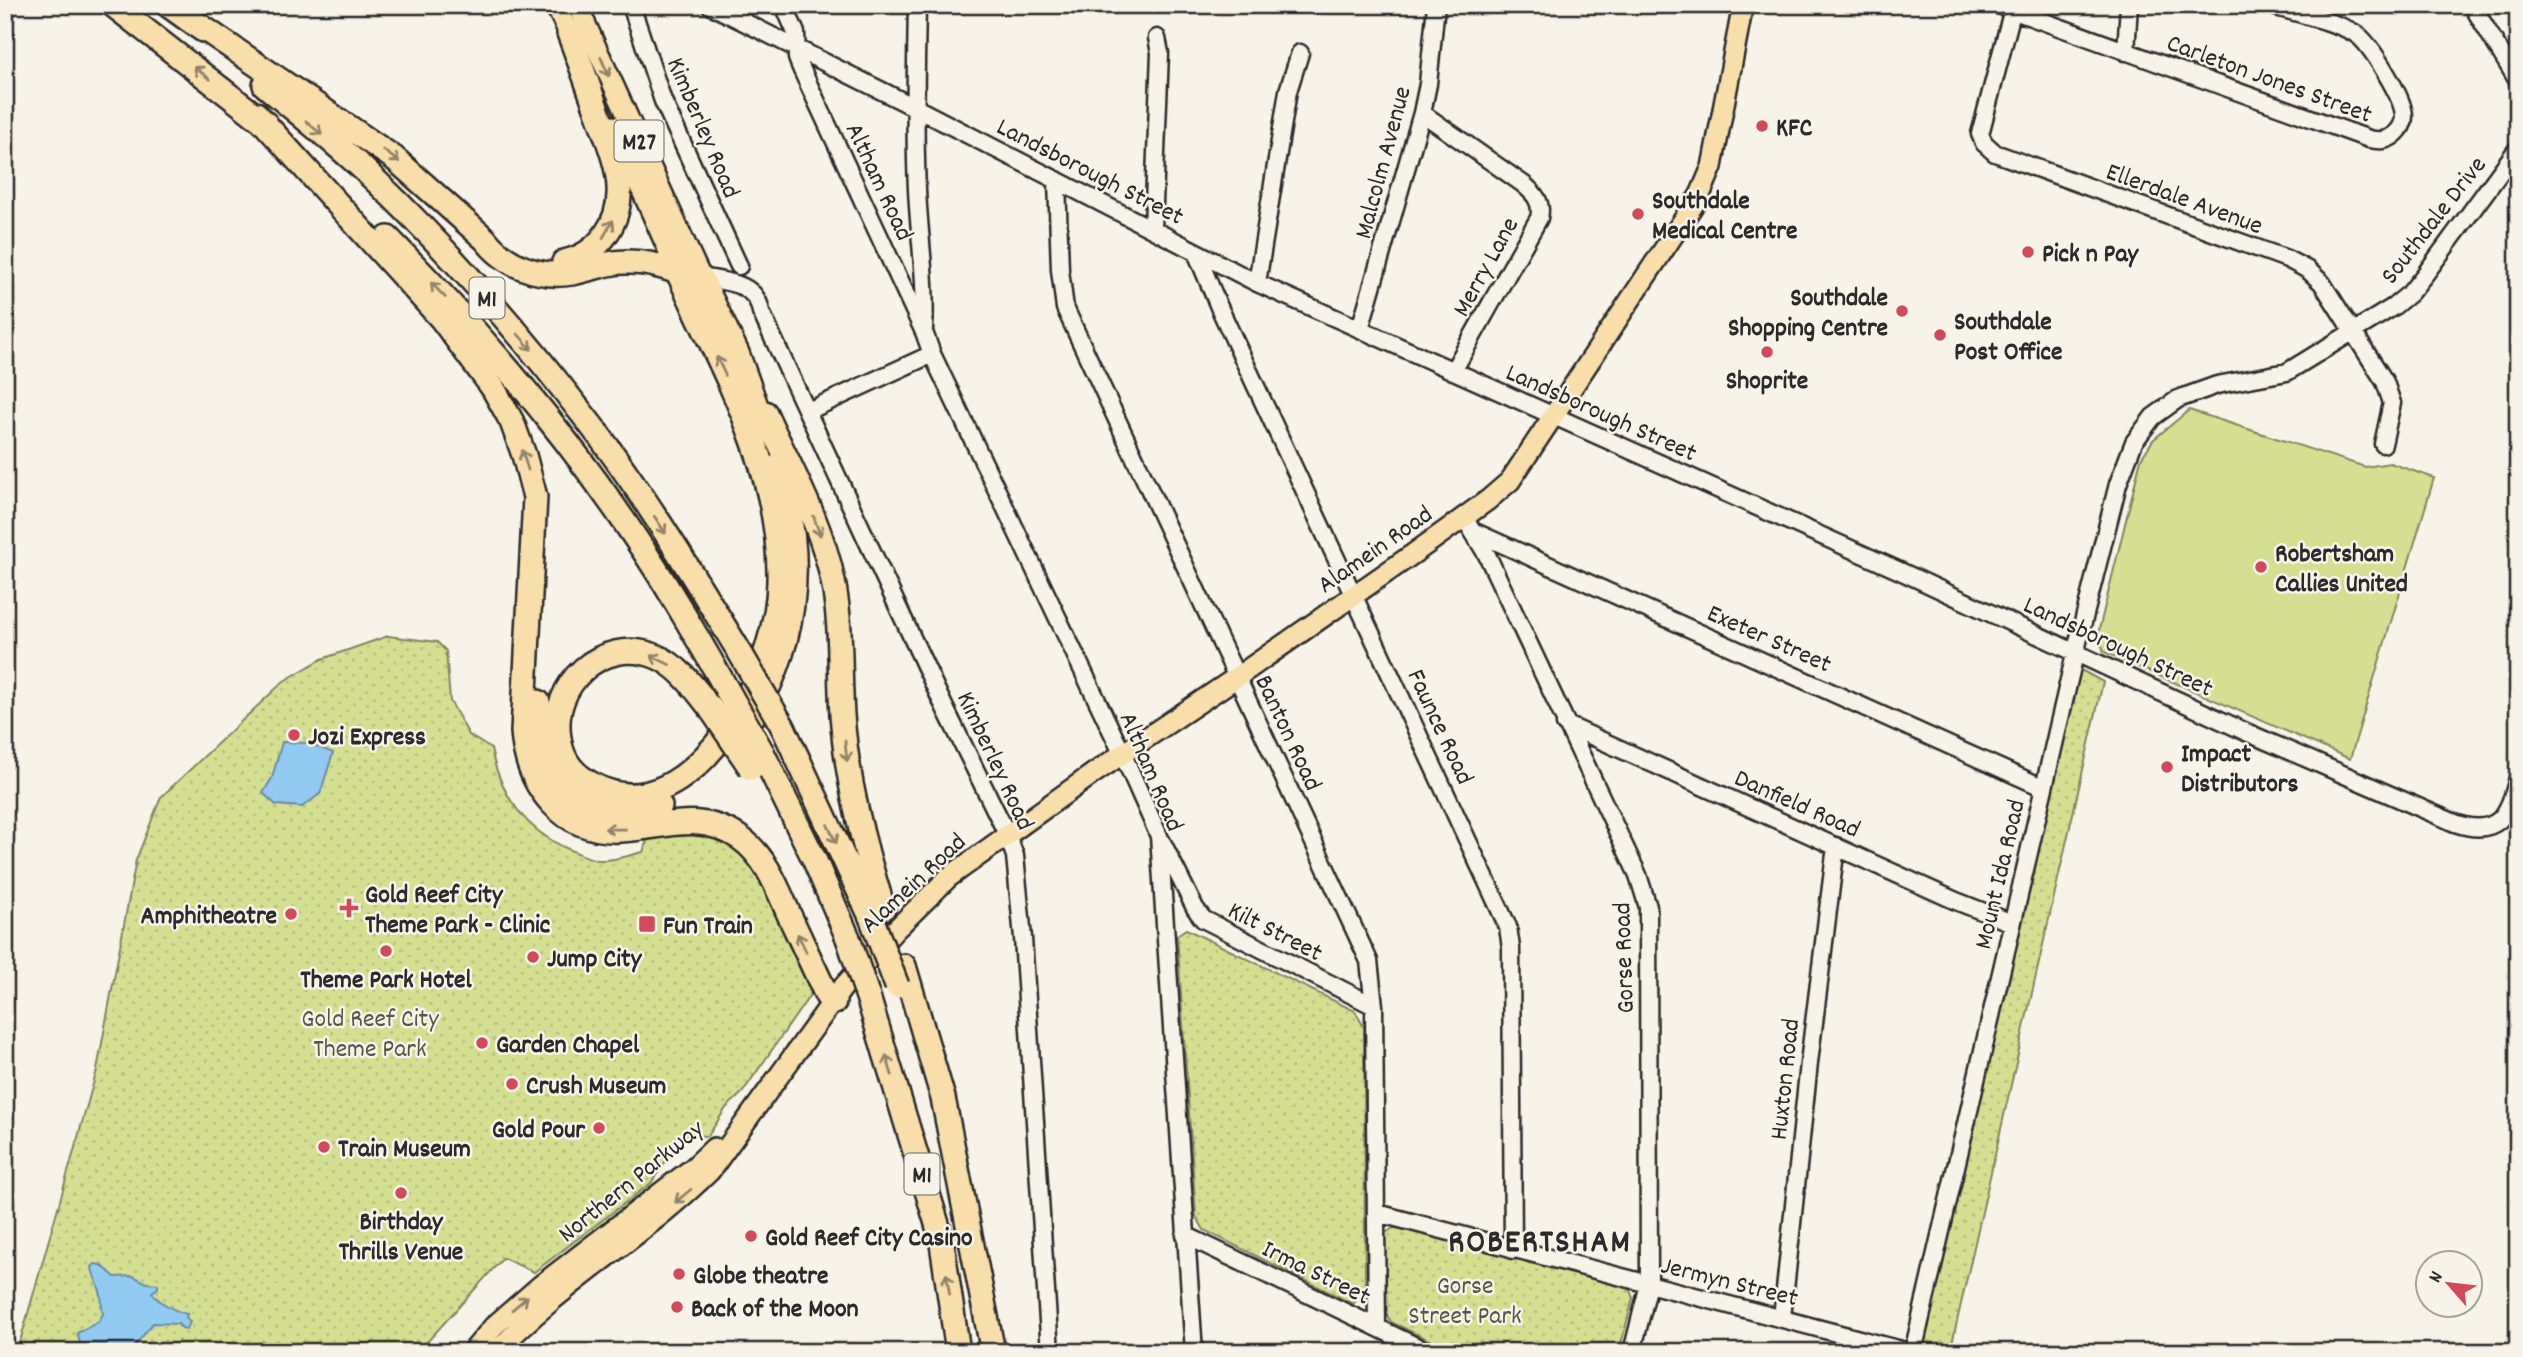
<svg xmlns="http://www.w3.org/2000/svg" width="2523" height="1357" viewBox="0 0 2523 1357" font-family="Dekko,sans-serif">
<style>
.green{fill:#d4df92;stroke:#80855e;stroke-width:2}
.park{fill:url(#park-dots);stroke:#80855e;stroke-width:2}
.water{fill:#92caf1;stroke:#698aa2;stroke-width:2}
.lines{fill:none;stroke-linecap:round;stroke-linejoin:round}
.minor-casing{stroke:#2b2b2b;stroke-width:21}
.major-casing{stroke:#2b2b2b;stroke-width:24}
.highway-casing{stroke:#2b2b2b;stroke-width:28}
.minor{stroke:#f7f3e8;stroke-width:16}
.major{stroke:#f8deab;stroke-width:19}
.highway{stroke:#f8deab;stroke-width:23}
.highway-bridge-casing{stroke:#2b2b2b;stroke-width:28;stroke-linecap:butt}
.highway-bridge{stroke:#f8deab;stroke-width:23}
.oneway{stroke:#92846b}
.poi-dot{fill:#d1495b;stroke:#f7f3e8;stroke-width:2.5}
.labels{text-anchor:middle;stroke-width:5;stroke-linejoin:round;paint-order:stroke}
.shield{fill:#f7f3e8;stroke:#686764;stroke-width:2}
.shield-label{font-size:24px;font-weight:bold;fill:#2b2b2b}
.street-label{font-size:26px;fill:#2b2b2b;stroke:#f7f3e8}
.poi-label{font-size:26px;font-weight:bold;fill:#2b2b2b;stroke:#f7f3e8;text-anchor:start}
.park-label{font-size:26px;fill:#555845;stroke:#f7f3e8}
.district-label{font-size:33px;font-weight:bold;letter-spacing:2px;fill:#2b2b2b;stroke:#f7f3e8}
</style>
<defs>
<pattern id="park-dots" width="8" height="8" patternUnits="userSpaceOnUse" patternTransform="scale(1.75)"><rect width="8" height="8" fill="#d4df92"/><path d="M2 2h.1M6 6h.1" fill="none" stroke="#b6c07e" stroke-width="1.8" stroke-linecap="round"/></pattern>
</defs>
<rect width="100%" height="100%" fill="#f7f3e8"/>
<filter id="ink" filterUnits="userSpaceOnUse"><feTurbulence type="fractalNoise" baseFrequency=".0143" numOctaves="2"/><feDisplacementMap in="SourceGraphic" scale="14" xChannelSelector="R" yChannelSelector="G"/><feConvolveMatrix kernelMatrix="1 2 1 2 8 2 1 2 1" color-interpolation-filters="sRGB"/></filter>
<g filter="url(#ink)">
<!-- green -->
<path class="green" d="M 2189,410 L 2365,467 L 2390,463 L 2434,478 L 2350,759 L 2104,652 L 2098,634 L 2141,459 L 2153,440 Z"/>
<!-- park -->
<path class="park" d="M 388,636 L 437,642 L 446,651 L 450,701 L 469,735 L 491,749 C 501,798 527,833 575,852 C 583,855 592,860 600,860 C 614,861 630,855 643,852 L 648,837 L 701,832 L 729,842 L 756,867 L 812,987 L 810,995 L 742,1093 L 726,1108 L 708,1136 L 683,1135 L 651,1183 L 534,1272 L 503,1258 L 418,1352 L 17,1352 L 97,1070 L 136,860 L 161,797 L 284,681 L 322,659 Z
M 2079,669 L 2103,682 L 1950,1352 L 1920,1352 Z
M 1186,929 L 1355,1011 L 1364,1027 L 1365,1291 L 1353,1304 L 1204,1230 L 1196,1216 L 1177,935 Z
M 1394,1228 L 1406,1228 L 1628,1285 L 1633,1298 L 1619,1352 L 1454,1352 L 1391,1322 L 1385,1312 L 1385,1233 Z"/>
<!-- water -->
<path class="water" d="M 282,742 L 309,743 L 333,753 L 320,794 L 302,807 L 276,805 L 263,793 L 272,778 Z
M 95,1264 L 101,1265 L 115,1277 L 133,1276 L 147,1283 L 158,1284 L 158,1288 L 152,1292 C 157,1302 177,1312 187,1314 L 186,1317 L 190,1322 L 187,1329 L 182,1328 L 178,1324 L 153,1323 L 130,1352 L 83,1352 L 77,1333 L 98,1322 L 103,1314 C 101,1307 102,1302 101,1296 C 100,1286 93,1277 92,1267 Z"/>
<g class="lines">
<!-- minor casing -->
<g class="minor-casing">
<path id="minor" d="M 631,5 L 663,101 L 739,266
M 710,5 L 914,107 L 1257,283 L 1900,571 L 2246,732 L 2455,823 C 2498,838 2509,815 2518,778
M 784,5 L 796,33 L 797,58 L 801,68 L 924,332 L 932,354 L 1123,755 L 1159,836 L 1194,1352
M 917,5 C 916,67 914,128 917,189 C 919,236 927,282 924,329
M 1998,5 L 2369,139 C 2379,141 2386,141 2394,135 C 2400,130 2404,123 2404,116 C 2404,99 2373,49 2360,37 C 2344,23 2292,12 2269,5
M 2014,5 L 1980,134 L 1984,143 L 1995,153 L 2287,259 L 2308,270 L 2322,283 L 2385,382 L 2392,403 L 2383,444
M 2472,5 L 2518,81
M 2126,52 L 2129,5
M 1422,113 L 1523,184 C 1534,193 1543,202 1539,218 L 1453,371
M 1057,180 L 1060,270 L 1065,308 L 1369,961 L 1374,1006 L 1377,1327
M 1153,228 L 1160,53 L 1157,38
M 1196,252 L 1219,307 L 1508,927 L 1511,948 L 1513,1250
M 695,276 C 720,282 756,279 761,312 L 942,702 L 1007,834 L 1015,856 L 1023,938 L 1050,1352
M 1257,283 L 1288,91 L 1300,53
M 1360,329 L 1422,113 L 1428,84 L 1436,5
M 808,411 L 932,354
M 1464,517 L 1487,555 L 1638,875 L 1648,907 L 1649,1284 L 1632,1352
M 1475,532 L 2044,788
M 1565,724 L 1956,901 L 2012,923
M 1161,840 L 1195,908 L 1203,919 L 1374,1006
M 1377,1213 L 1909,1352
M 1185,1235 L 1428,1352
M 1782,1318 L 1809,1063 L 1836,846
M 1913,1352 L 2075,654 L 2118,484 L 2134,442 L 2153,417 L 2178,399 L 2217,385 L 2287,372 L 2393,307 L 2410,293 L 2426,273 L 2518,148"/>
</g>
<!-- major casing -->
<g class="major-casing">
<path id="major" d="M 555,5 L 575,45
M 577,5 L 701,278
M 613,126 L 678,272
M 472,1352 L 494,1326 L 541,1285 L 694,1167 L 714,1148
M 496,1352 C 561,1284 643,1237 710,1171 L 844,986 L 894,931 L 949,877 L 1094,773 L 1237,677 L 1413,554 L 1488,500 L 1510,481 L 1700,195 L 1712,167 L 1743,5"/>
</g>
<!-- highway casing -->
<g class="highway-casing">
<path id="highway" d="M 113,5 L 266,124
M 168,5 L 203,30
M 193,21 L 394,158 L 485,239 C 506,266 538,278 572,273 C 590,270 606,262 625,262 C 644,261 660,266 678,272 C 721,368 778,463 779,571 C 780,597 775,624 767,649 C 748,714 676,828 595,786 C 575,776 562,762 559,738 C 550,684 602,636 655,656 C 678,665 694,687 709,706
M 265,85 C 303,117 342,148 377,182 C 452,254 521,334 584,416 C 642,490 690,571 739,651
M 256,114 L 441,318 L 493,388 L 512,422 L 524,455 L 535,497 L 523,732 C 527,786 562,833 621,830 C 664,828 699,810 740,838 C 767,857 778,890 791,919 C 803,945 815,970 827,996 L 834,1002
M 388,238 C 478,330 563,429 634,536 C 666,583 694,632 722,681
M 564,262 C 599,255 621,222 619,187 C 618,164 608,141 600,119 C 590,91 580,62 569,33
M 701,278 L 737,353 L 765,431
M 765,413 C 790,468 821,522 833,581 C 842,625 839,670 842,715 C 847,781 863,844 883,908
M 538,702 C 541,778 579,827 660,806
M 783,727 L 871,917
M 738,739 C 797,656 809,563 777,467
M 762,752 L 815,861 L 848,938
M 904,966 L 943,1098 L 993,1352
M 869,1000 L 941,1237 L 958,1352"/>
</g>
<!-- minor -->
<use href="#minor" class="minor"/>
<!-- major -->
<use href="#major" class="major"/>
<!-- highway -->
<use href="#highway" class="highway"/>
<!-- highway-bridge casing -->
<g class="highway-bridge-casing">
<path id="highway-bridge" d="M 739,651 L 783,727
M 722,681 L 762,752
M 709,706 L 751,768
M 871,917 L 897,986
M 848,938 L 869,1000"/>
</g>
<!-- highway-bridge -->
<use href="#highway-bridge" class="highway-bridge"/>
</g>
<!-- one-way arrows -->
<defs><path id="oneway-shaft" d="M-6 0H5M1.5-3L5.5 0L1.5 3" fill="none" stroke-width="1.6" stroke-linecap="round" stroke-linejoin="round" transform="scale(1.75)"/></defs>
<g class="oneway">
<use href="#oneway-shaft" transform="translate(605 67) rotate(66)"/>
<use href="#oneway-shaft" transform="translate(202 73) rotate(-142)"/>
<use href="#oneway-shaft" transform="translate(314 128) rotate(41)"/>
<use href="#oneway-shaft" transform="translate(391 156) rotate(37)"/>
<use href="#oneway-shaft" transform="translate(608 229) rotate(-60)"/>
<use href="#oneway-shaft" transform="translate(438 290) rotate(-134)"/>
<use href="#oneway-shaft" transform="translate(525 342) rotate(49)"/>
<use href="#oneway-shaft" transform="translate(721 366) rotate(-115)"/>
<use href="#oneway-shaft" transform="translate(525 460) rotate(-107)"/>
<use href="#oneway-shaft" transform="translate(660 525) rotate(57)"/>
<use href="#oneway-shaft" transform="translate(817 526) rotate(70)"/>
<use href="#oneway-shaft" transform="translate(660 660) rotate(-154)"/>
<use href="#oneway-shaft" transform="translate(846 751) rotate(84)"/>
<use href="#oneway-shaft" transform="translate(615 829) rotate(-179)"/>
<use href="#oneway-shaft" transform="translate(832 834) rotate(65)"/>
<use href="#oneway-shaft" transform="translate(802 943) rotate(-115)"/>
<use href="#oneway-shaft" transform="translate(889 1065) rotate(-107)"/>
<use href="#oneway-shaft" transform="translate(683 1196) rotate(140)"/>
<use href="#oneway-shaft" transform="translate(948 1284) rotate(-99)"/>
<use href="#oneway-shaft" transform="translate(520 1303) rotate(-41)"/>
</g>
</g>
<!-- markers -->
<g class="poi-dot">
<circle cx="1762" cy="126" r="7"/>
<circle cx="1638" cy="214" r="7"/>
<circle cx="2028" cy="252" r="7"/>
<circle cx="1902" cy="311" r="7"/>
<circle cx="1940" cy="335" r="7"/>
<circle cx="1767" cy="352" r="7"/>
<circle cx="2261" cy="567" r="7"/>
<circle cx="294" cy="735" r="7"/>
<circle cx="2167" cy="767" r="7"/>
<path d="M345.5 897.5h7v7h7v7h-7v7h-7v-7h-7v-7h7z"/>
<circle cx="291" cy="914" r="7"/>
<rect x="638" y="915" width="18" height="18" rx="3.5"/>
<circle cx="386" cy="951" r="7"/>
<circle cx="533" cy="957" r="7"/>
<circle cx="482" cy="1043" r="7"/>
<circle cx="512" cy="1084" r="7"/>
<circle cx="599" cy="1128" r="7"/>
<circle cx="324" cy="1147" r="7"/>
<circle cx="401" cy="1193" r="7"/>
<circle cx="751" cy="1236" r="7"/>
<circle cx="679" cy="1274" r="7"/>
<circle cx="677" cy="1307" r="7"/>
</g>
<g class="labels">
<!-- shield labels -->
<g class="shield">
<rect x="614.5" y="120.5" width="49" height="41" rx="5"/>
<rect x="469.5" y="277.5" width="35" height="41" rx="5"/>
<rect x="904.5" y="1153.5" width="35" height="41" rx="5"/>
</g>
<g class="shield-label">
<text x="639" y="149">M27</text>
<text x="487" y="306">M1</text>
<text x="922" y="1182">M1</text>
</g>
<!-- street labels -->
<g class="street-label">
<text transform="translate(2270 77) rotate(20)" y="9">Carleton Jones Street</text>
<text transform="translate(705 127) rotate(67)" y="9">Kimberley Road</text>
<text transform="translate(1381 162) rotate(-75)" y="9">Malcolm Avenue</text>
<text transform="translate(1091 170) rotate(27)" y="9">Landsborough Street</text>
<text transform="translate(881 181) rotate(65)" y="9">Altham Road</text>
<text transform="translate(2185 197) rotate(20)" y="9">Ellerdale Avenue</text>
<text transform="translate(2432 219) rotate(-52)" y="9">Southdale Drive</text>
<text transform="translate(1484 266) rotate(-61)" y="9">Merry Lane</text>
<text transform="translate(1602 411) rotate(24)" y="9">Landsborough Street</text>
<text transform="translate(1374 548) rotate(-35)" y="9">Alamein Road</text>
<text transform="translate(1770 637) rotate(24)" y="9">Exeter Street</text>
<text transform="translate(2119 645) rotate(25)" y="9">Landsborough Street</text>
<text transform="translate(1442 726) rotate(65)" y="9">Faunce Road</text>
<text transform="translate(1290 732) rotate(65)" y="9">Banton Road</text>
<text transform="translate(997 760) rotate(65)" y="9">Kimberley Road</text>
<text transform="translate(1153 771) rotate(67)" y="9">Altham Road</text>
<text transform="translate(1798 802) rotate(24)" y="9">Danfield Road</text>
<text transform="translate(1998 874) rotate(-77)" y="9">Mount Ida Road</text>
<text transform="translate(912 882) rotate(-43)" y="9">Alamein Road</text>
<text transform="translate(1276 930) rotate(27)" y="9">Kilt Street</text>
<text transform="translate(1622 958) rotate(-92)" y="9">Gorse Road</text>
<text transform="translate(1783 1079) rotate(-84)" y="9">Huxton Road</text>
<text transform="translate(630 1180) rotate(-39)" y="9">Northern Parkway</text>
<text transform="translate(1317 1271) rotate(26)" y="9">Irma Street</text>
<text transform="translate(1730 1280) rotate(14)" y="9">Jermyn Street</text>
</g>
<!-- poi labels -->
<g class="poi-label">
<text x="1776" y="135">KFC</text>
<text x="1652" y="208">Southdale<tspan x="1652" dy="30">Medical Centre</tspan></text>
<text x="2042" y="261">Pick n Pay</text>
<text x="1888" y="305" text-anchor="end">Southdale<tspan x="1888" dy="30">Shopping Centre</tspan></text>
<text x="1954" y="329">Southdale<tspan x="1954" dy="30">Post Office</tspan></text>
<text x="1767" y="388" text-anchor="middle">Shoprite</text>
<text x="2275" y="561">Robertsham<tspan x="2275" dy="30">Callies United</tspan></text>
<text x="308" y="744">Jozi Express</text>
<text x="2181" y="761">Impact<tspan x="2181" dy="30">Distributors</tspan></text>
<text x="365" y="902">Gold Reef City<tspan x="365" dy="30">Theme Park - Clinic</tspan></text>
<text x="277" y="923" text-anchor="end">Amphitheatre</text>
<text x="663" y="933">Fun Train</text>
<text x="547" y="966">Jump City</text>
<text x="386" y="987" text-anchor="middle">Theme Park Hotel</text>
<text x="496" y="1052">Garden Chapel</text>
<text x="526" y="1093">Crush Museum</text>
<text x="585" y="1137" text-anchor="end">Gold Pour</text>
<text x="338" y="1156">Train Museum</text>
<text x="401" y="1229" text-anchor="middle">Birthday<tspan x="401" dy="30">Thrills Venue</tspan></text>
<text x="765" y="1245">Gold Reef City Casino</text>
<text x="693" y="1283">Globe theatre</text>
<text x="691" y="1316">Back of the Moon</text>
</g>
<!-- park labels -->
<g class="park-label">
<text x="370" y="1026">Gold Reef City<tspan x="370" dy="30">Theme Park</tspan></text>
<text x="1465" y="1293">Gorse<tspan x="1465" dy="30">Street Park</tspan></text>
</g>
<!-- district labels -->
<g class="district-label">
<text x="1540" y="1251">ROBERTSHAM</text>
</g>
</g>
<!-- margin -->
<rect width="2523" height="1357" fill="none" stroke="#f7f3e8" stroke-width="28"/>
<rect x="14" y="14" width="2495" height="1329" fill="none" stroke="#2b2b2b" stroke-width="2.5" filter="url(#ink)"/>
<!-- north arrow -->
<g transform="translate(2449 1284) rotate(298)"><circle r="33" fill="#f7f3e8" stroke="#a5a39c" stroke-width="2"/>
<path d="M0-5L12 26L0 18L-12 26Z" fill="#d1495b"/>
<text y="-10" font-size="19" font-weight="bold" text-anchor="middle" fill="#2b2b2b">N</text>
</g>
</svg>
